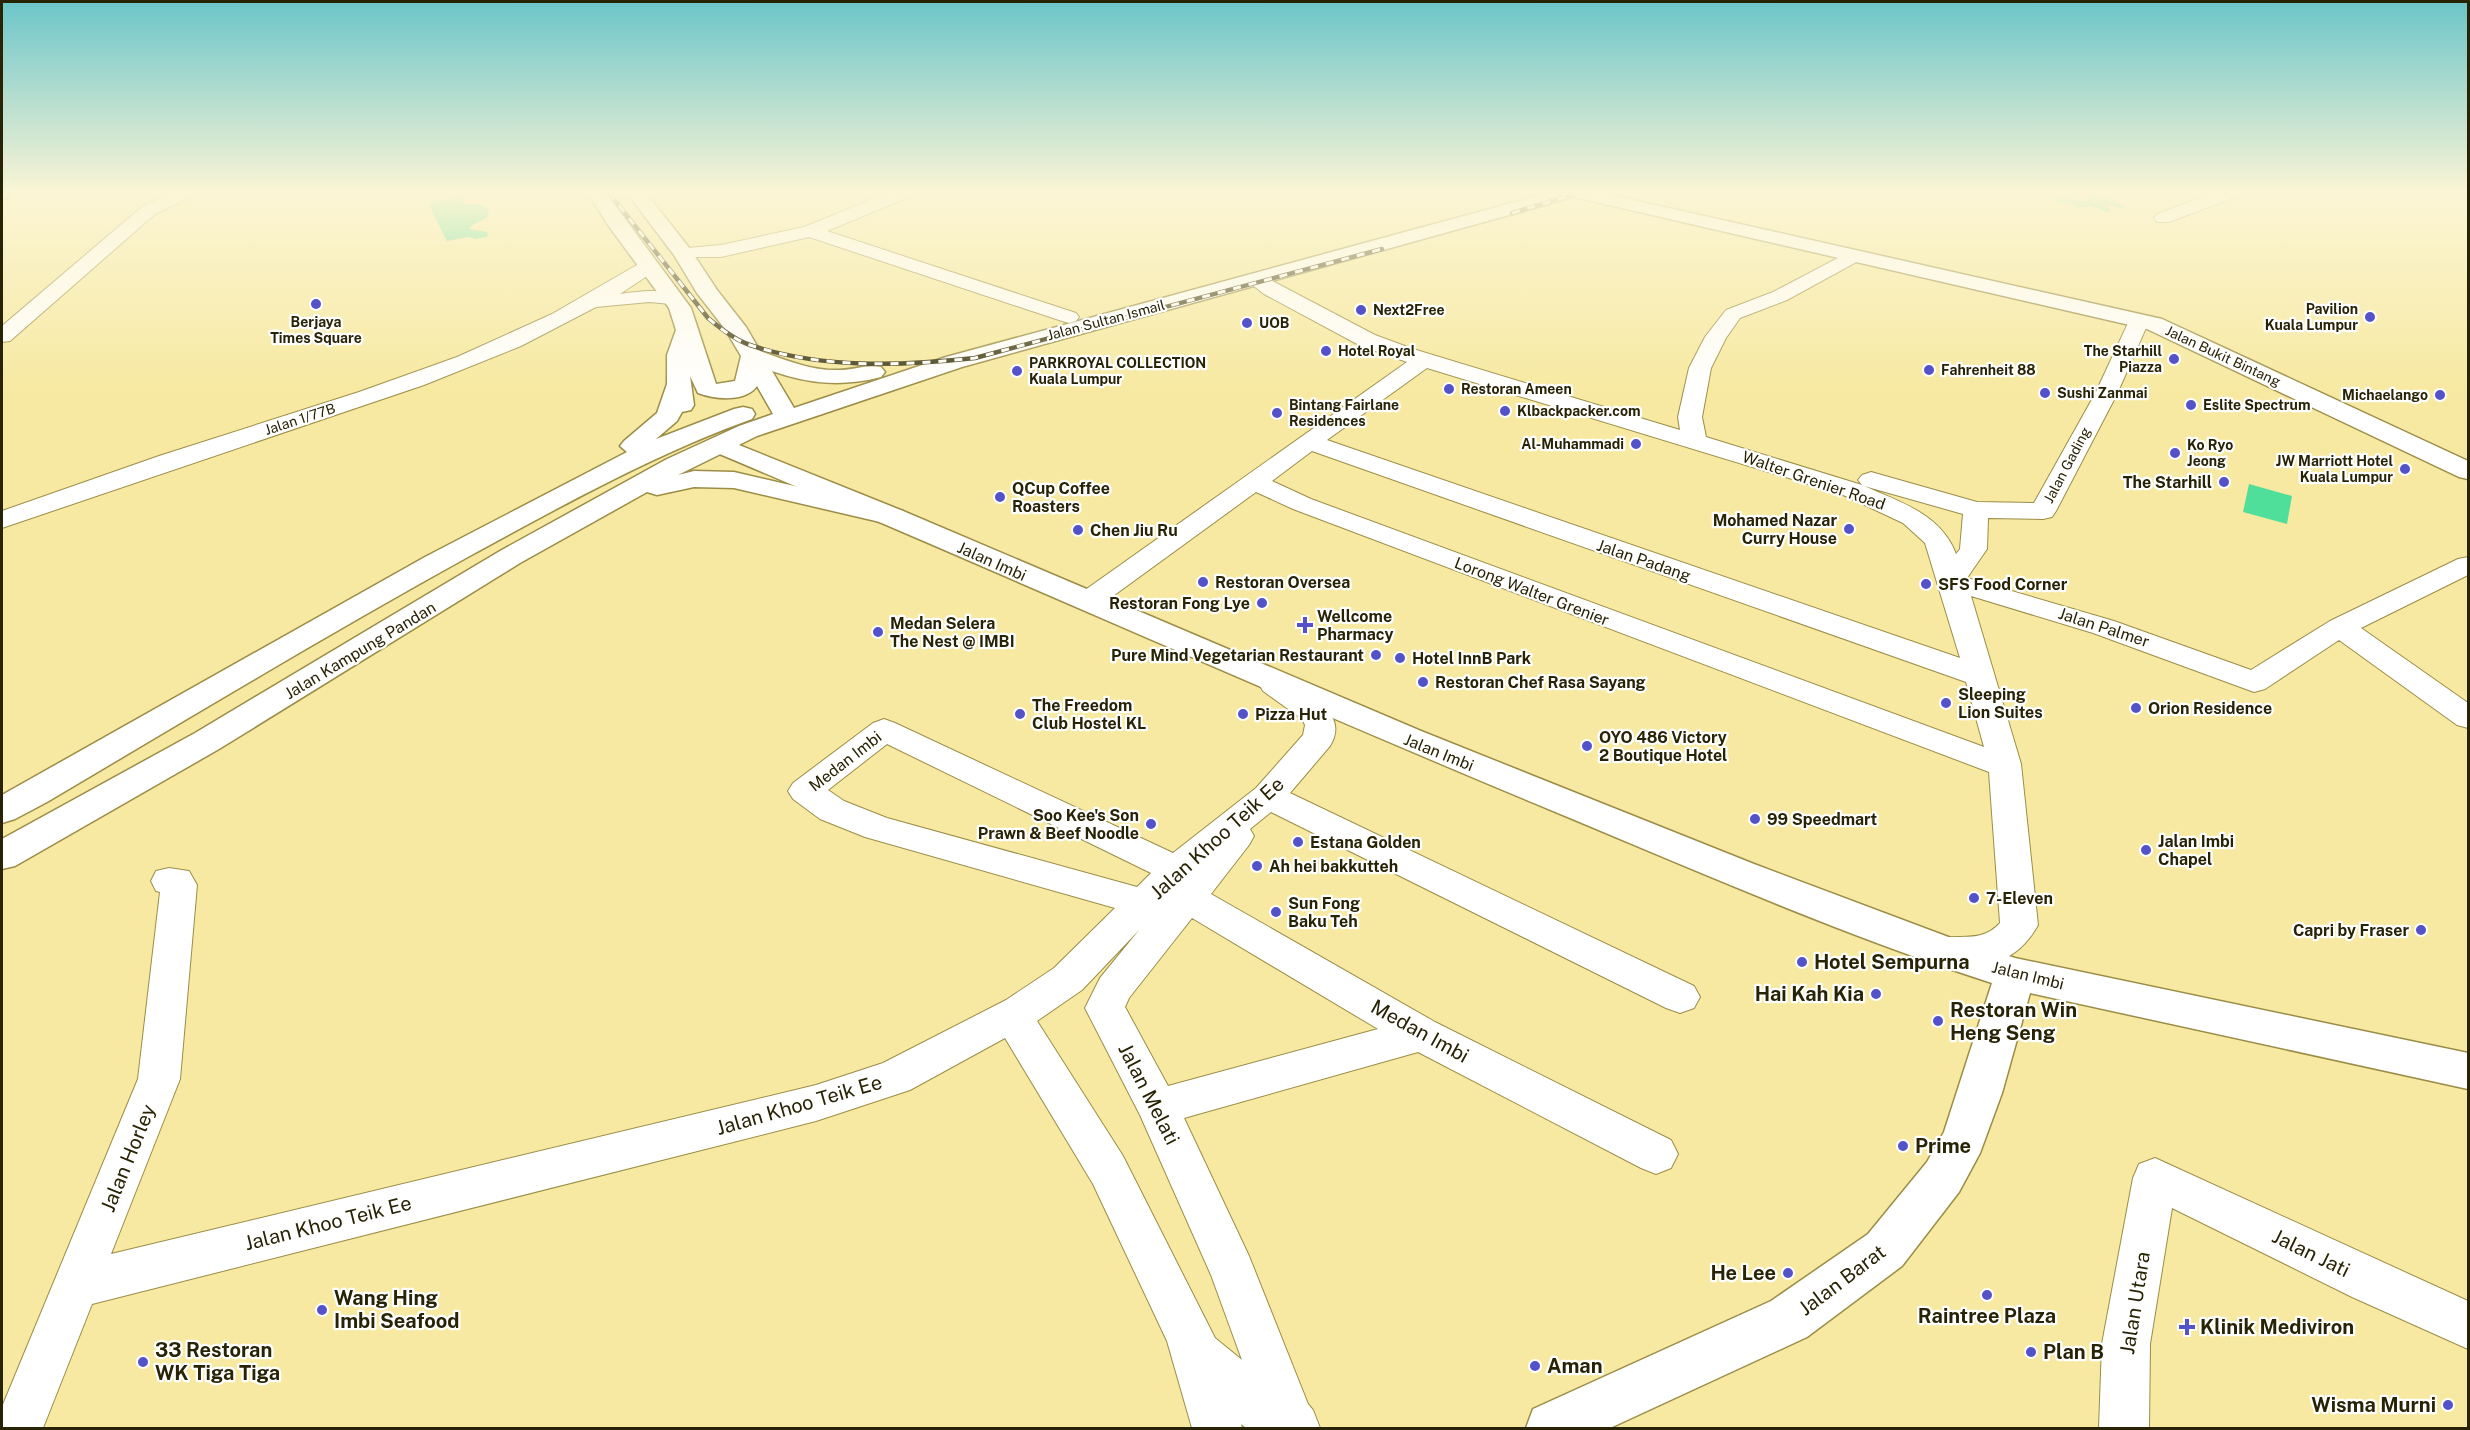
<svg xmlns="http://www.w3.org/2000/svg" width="2470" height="1430" viewBox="0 0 2470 1430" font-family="'Public Sans',sans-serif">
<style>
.water{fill:#50df9a}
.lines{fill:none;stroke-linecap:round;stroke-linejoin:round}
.minor-casing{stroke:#9b8d47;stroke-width:2}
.tertiary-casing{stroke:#9b8d47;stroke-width:3}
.secondary-casing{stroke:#9b8d47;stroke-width:3}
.minor{fill:#fff;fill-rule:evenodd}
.tertiary{fill:#fff;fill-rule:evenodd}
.secondary{fill:#fff;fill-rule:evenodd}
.rail-casing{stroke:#443d1a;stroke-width:4.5}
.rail{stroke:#fff;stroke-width:3;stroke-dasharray:8;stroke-linecap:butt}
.poi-dot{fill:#5452c9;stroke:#fff;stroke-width:2}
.labels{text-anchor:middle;stroke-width:4.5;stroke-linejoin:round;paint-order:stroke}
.far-poi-label{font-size:14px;font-weight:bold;fill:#282305;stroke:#fff;text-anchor:start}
.far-street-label{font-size:14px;fill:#282305;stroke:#fff}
.street-label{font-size:16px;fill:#282305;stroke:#fff}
.poi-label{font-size:16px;font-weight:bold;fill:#282305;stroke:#fff;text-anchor:start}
.near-street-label{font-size:20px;fill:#282305;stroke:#fff}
.near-poi-label{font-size:20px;font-weight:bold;fill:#282305;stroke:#fff;text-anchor:start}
</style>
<rect width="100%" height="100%" fill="#f7e9a1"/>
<!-- water -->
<path class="water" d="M 456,194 L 470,195 L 462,201 L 464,204 L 479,204 L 488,209 L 489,214 C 484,223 474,221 469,229 L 487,232 L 488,236 L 477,239 L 468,237 L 447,241 L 428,203 L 450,199 Z
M 2091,194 L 2127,206 L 2122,208 L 2104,205 L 2111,210 L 2108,212 L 2091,206 L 2078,208 L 2071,203 L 2061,204 L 2053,199 C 2065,194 2077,203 2088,200 L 2085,195 Z
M 2249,484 L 2292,496 L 2287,524 L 2243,512 Z"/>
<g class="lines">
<!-- minor casing -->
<g class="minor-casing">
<path id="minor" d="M 171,193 L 194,193 L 191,197 L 155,214 L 10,341 L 2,342 L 2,326 L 143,206 Z
M 888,193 L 912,193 L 909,197 L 827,231 L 1076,313 L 1079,317 L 1076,321 L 1069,323 L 1062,321 L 809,237 L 721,257 L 676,257 L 673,253 L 676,249 L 721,245 L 804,227 Z
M 2213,193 L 2238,193 L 2235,197 L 2169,222 L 2157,222 L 2154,218 L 2157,214 Z
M 1853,250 L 1860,252 L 1863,256 L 1860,260 L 1787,300 L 1740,318 L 1726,338 L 1711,368 L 1702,417 L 1706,437 L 1862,485 L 1858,480 L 1862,475 L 1871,472 L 1977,502 L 2034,503 L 2095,394 L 2129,321 L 2132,317 L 2139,315 L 2146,317 L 2149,321 L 2117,394 L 2056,511 L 2052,517 L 2043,519 L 1988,518 L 1987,549 L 1967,578 L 2114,621 L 2251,670 L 2330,621 L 2458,559 L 2468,557 L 2468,575 L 2361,628 L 2468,703 L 2468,728 L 2457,725 L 2339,640 L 2265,689 L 2254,692 L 2093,633 L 1971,596 L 2021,764 L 2038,925 C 2016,965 1975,975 1933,962 L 1927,951 L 1933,940 C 1958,932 1980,945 2000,923 L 1989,772 L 1293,509 L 1256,492 L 1098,607 L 1088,610 L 1078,607 L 1074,601 L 1078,595 L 1407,362 L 1359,345 L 1264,294 L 1246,280 L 1249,276 L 1263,276 L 1375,335 L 1413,349 L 1680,430 L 1678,417 L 1689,368 L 1705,337 L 1726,310 L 1773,292 ZM 1427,368 L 1841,494 L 1903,523 L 1925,543 L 1960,658 L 1327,440 ZM 1312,451 L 1966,682 L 1984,747 L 1311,499 L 1272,481 ZM 1864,486 L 1963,514 L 1960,549 L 1956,554 C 1941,514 1900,502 1864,486 Z
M 649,260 L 656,262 L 659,266 L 656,270 L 620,294 C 640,291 658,289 678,294 L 681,298 L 678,302 L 671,304 L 649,302 L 596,307 L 521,346 L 424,385 L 2,528 L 2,511 L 159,456 L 359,392 L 457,357 L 552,314 L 642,262 Z
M 1274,674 C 1287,678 1296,685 1307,693 C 1326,706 1345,722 1330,746 L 1290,793 L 1694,986 L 1700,997 L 1694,1008 L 1680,1013 L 1666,1008 L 1271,812 L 1250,829 L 1254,836 L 1249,845 L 1211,894 L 1435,1022 L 1671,1140 L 1678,1154 L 1671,1168 L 1656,1174 L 1641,1168 L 1418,1052 L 1184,1118 L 1249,1256 L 1308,1404 L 1313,1410 L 1320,1428 L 1246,1428 L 1241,1424 L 1242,1428 L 1192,1428 L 1167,1341 L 1093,1184 L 1005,1038 L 910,1090 L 816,1121 L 92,1304 L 43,1428 L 2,1428 L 2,1407 L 138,1079 L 160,892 L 156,891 L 151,881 L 156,871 L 169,868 L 189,871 L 197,885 L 180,1079 L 111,1254 L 816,1085 L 883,1063 L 1006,1000 L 1054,968 L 1115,908 L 865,837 L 820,819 L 793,799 L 788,791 L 793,783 L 873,723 L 884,719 L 895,723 L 1173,853 L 1256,788 L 1303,735 L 1305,725 L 1302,719 L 1263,691 L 1259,684 L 1263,677 ZM 887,744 L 1151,873 L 1137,887 L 887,818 L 844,801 L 828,790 ZM 1192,918 L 1378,1029 L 1168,1086 L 1125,1007 L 1129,998 ZM 1140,929 L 1100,978 L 1085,1008 L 1140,1115 L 1211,1275 L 1242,1360 L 1215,1338 L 1123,1156 L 1037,1021 L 1082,990 Z
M 2155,1158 L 2468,1301 L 2468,1349 L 2352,1297 L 2172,1208 L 2150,1344 L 2149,1428 L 2099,1428 L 2102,1344 L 2133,1178 L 2139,1164 Z"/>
</g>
<!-- tertiary casing -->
<g class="tertiary-casing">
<path id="tertiary" d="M 719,437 L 903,511 L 1421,731 L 1754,864 L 1951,938 L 2015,958 L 2468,1053 L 2468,1089 L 2030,993 L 2002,1093 L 1980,1153 L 1959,1192 L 1902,1266 L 1807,1337 L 1610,1428 L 1526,1428 L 1533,1409 L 1771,1301 L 1868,1234 L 1927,1162 L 1944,1132 L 1992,983 C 1848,937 1709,876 1570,818 C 1282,699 998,571 710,450 L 706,445 L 710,440 Z"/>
</g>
<!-- secondary casing -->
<g class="secondary-casing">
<path id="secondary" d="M 2,193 L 11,193 L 8,198 L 2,199 Z
M 588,193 L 606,193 L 691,308 L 716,384 L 735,381 L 741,356 L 725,329 L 697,293 L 674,255 L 627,193 L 646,193 L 690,249 L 717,290 L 746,327 L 760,351 C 786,360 811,371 839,370 C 853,370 867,364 881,367 L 885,372 L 881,377 C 842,387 810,384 772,371 L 794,408 L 946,357 L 1548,193 L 1602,193 L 2162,319 L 2468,461 L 2468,479 L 2459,477 L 2147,329 L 1574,197 L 962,367 L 757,436 L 678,475 L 694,471 L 734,472 L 903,511 L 907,517 L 903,523 L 893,525 L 734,488 L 694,487 L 657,495 L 647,492 L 520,563 L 219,749 L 15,866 L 2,869 L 2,839 L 195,733 L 500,551 L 667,459 L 739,426 L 773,414 L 757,386 C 745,403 714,399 698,393 L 690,376 L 694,405 L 691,410 L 682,412 L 677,421 L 656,439 L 734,409 L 743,407 L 752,409 L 755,414 L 752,419 C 655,454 565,504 475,553 C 330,633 189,718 47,802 L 15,819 L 2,823 L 2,795 L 425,557 L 627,452 L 620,446 L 624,441 L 657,413 L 667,384 L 667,355 L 676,330 L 669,308 L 608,225 Z"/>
</g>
<!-- minor -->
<use href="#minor" class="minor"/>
<!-- tertiary -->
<use href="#tertiary" class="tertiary"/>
<!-- secondary -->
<use href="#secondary" class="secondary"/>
<!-- rail casing -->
<g class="rail-casing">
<path id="rail" d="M 609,193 L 708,318 C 721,329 735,340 750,345 C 822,369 901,366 975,358 L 1382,249
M 1512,213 L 1579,193"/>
</g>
<!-- rail -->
<use href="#rail" class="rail"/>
</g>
<!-- sky -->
<linearGradient id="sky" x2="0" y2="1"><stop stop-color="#6bc5c9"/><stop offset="0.49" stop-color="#fbf5d5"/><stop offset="1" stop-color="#fbf5d5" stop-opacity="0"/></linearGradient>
<rect width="2470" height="393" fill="url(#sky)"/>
<!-- markers -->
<g class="poi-dot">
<circle cx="316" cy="304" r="6"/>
<circle cx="1361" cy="310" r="6"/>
<circle cx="2370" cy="317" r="6"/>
<circle cx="1247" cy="323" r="6"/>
<circle cx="1326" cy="351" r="6"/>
<circle cx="2174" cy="359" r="6"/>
<circle cx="1929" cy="370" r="6"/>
<circle cx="1017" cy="371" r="6"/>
<circle cx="1449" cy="389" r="6"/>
<circle cx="2045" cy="393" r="6"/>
<circle cx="2440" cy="395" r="6"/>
<circle cx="2191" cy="405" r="6"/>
<circle cx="1505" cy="411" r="6"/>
<circle cx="1277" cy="413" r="6"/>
<circle cx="1636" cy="444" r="6"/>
<circle cx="2175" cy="453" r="6"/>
<circle cx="2405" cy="469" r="6"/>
<circle cx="2224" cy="482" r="6"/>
<circle cx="1000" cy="497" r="6"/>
<circle cx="1849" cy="529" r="6"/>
<circle cx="1078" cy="530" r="6"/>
<circle cx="1203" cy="582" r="6"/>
<circle cx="1926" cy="584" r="6"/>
<circle cx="1262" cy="603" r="6"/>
<path d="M1302 616h6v6h6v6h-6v6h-6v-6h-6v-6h6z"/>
<circle cx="878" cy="632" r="6"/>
<circle cx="1376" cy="655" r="6"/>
<circle cx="1400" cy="658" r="6"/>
<circle cx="1423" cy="682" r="6"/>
<circle cx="1946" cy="703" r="6"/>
<circle cx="2136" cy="708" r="6"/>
<circle cx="1020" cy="714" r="6"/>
<circle cx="1243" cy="714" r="6"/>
<circle cx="1587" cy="746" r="6"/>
<circle cx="1755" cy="819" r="6"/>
<circle cx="1151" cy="824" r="6"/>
<circle cx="1298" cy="842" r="6"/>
<circle cx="2146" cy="850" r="6"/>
<circle cx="1257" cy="866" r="6"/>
<circle cx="1974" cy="898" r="6"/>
<circle cx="1276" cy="912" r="6"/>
<circle cx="2421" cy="930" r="6"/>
<circle cx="1802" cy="962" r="6"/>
<circle cx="1876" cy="994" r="6"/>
<circle cx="1938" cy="1021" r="6"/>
<circle cx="1903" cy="1146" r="6"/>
<circle cx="1788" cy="1273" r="6"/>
<circle cx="1987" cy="1295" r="6"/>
<circle cx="322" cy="1310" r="6"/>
<path d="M2184 1318h6v6h6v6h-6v6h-6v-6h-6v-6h6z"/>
<circle cx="2031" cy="1352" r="6"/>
<circle cx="143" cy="1362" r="6"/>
<circle cx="1535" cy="1366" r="6"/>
<circle cx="2448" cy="1405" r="6"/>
</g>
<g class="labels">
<!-- far-poi labels -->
<g class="far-poi-label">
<text x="2358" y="314" text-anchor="end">Pavilion<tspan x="2358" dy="16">Kuala Lumpur</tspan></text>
<text x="1373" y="315">Next2Free</text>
<text x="316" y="327" text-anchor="middle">Berjaya<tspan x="316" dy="16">Times Square</tspan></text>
<text x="1259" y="328">UOB</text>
<text x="1338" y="356">Hotel Royal</text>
<text x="2162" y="356" text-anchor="end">The Starhill<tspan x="2162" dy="16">Piazza</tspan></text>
<text x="1029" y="368">PARKROYAL COLLECTION<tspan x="1029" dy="16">Kuala Lumpur</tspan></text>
<text x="1941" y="375">Fahrenheit 88</text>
<text x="1461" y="394">Restoran Ameen</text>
<text x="2057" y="398">Sushi Zanmai</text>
<text x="2428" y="400" text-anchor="end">Michaelango</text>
<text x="1289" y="410">Bintang Fairlane<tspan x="1289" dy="16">Residences</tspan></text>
<text x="2203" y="410">Eslite Spectrum</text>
<text x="1517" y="416">Klbackpacker.com</text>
<text x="1624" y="449" text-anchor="end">Al-Muhammadi</text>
<text x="2187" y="450">Ko Ryo<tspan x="2187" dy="16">Jeong</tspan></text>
<text x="2393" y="466" text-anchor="end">JW Marriott Hotel<tspan x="2393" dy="16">Kuala Lumpur</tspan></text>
</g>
<!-- far-street labels -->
<g class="far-street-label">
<text transform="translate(1106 320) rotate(-15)" y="5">Jalan Sultan Ismail</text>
<text transform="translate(2223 356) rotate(25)" y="5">Jalan Bukit Bintang</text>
<text transform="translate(300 419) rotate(-18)" y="5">Jalan 1/77B</text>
<text transform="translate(2067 465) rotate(-62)" y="5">Jalan Gading</text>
</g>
<!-- street labels -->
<g class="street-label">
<text transform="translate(1814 480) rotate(19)" y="6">Walter Grenier Road</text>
<text transform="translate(1644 560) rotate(19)" y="6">Jalan Padang</text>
<text transform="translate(992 561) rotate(24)" y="6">Jalan Imbi</text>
<text transform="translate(1532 591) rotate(21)" y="6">Lorong Walter Grenier</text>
<text transform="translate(2104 627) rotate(18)" y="6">Jalan Palmer</text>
<text transform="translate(360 650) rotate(-31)" y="6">Jalan Kampung Pandan</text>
<text transform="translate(1439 752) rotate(22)" y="6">Jalan Imbi</text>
<text transform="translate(845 761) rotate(-38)" y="6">Medan Imbi</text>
<text transform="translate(2028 975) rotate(14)" y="6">Jalan Imbi</text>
</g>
<!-- poi labels -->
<g class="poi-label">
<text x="2212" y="488" text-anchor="end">The Starhill</text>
<text x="1012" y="494">QCup Coffee<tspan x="1012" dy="18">Roasters</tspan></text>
<text x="1837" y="526" text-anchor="end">Mohamed Nazar<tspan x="1837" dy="18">Curry House</tspan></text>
<text x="1090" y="536">Chen Jiu Ru</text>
<text x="1215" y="588">Restoran Oversea</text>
<text x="1938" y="590">SFS Food Corner</text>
<text x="1250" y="609" text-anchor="end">Restoran Fong Lye</text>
<text x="1317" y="622">Wellcome<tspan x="1317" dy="18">Pharmacy</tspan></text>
<text x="890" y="629">Medan Selera<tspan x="890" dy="18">The Nest @ IMBI</tspan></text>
<text x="1364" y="661" text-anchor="end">Pure Mind Vegetarian Restaurant</text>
<text x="1412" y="664">Hotel InnB Park</text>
<text x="1435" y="688">Restoran Chef Rasa Sayang</text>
<text x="1958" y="700">Sleeping<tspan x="1958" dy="18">Lion Suites</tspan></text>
<text x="1032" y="711">The Freedom<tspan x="1032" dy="18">Club Hostel KL</tspan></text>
<text x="2148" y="714">Orion Residence</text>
<text x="1255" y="720">Pizza Hut</text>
<text x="1599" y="743">OYO 486 Victory<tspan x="1599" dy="18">2 Boutique Hotel</tspan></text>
<text x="1139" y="821" text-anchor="end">Soo Kee's Son<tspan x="1139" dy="18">Prawn &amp; Beef Noodle</tspan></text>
<text x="1767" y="825">99 Speedmart</text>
<text x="2158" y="847">Jalan Imbi<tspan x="2158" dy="18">Chapel</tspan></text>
<text x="1310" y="848">Estana Golden</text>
<text x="1269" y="872">Ah hei bakkutteh</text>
<text x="1986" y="904">7-Eleven</text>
<text x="1288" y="909">Sun Fong<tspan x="1288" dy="18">Baku Teh</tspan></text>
<text x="2409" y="936" text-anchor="end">Capri by Fraser</text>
</g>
<!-- near-street labels -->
<g class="near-street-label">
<text transform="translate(1217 838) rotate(-42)" y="7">Jalan Khoo Teik Ee</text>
<text transform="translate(1420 1031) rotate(29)" y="7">Medan Imbi</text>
<text transform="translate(1149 1094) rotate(63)" y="7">Jalan Melati</text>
<text transform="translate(799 1105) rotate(-16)" y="7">Jalan Khoo Teik Ee</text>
<text transform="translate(128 1158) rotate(-68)" y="7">Jalan Horley</text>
<text transform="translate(328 1223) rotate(-14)" y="7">Jalan Khoo Teik Ee</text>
<text transform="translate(2311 1253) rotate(26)" y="7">Jalan Jati</text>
<text transform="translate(1842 1280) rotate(-37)" y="7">Jalan Barat</text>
<text transform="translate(2135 1303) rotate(-81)" y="7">Jalan Utara</text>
</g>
<!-- near-poi labels -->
<g class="near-poi-label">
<text x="1814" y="969">Hotel Sempurna</text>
<text x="1864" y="1001" text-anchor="end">Hai Kah Kia</text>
<text x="1950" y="1017">Restoran Win<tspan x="1950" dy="23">Heng Seng</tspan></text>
<text x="1915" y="1153">Prime</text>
<text x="1776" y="1280" text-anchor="end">He Lee</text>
<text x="334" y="1305">Wang Hing<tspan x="334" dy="23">Imbi Seafood</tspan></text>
<text x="1987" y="1323" text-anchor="middle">Raintree Plaza</text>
<text x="2200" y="1334">Klinik Mediviron</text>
<text x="155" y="1357">33 Restoran<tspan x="155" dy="23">WK Tiga Tiga</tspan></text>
<text x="2043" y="1359">Plan B</text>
<text x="1547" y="1373">Aman</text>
<text x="2436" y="1412" text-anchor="end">Wisma Murni</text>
</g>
</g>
<!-- border -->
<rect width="2470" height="1430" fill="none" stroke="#282305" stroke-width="6"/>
</svg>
